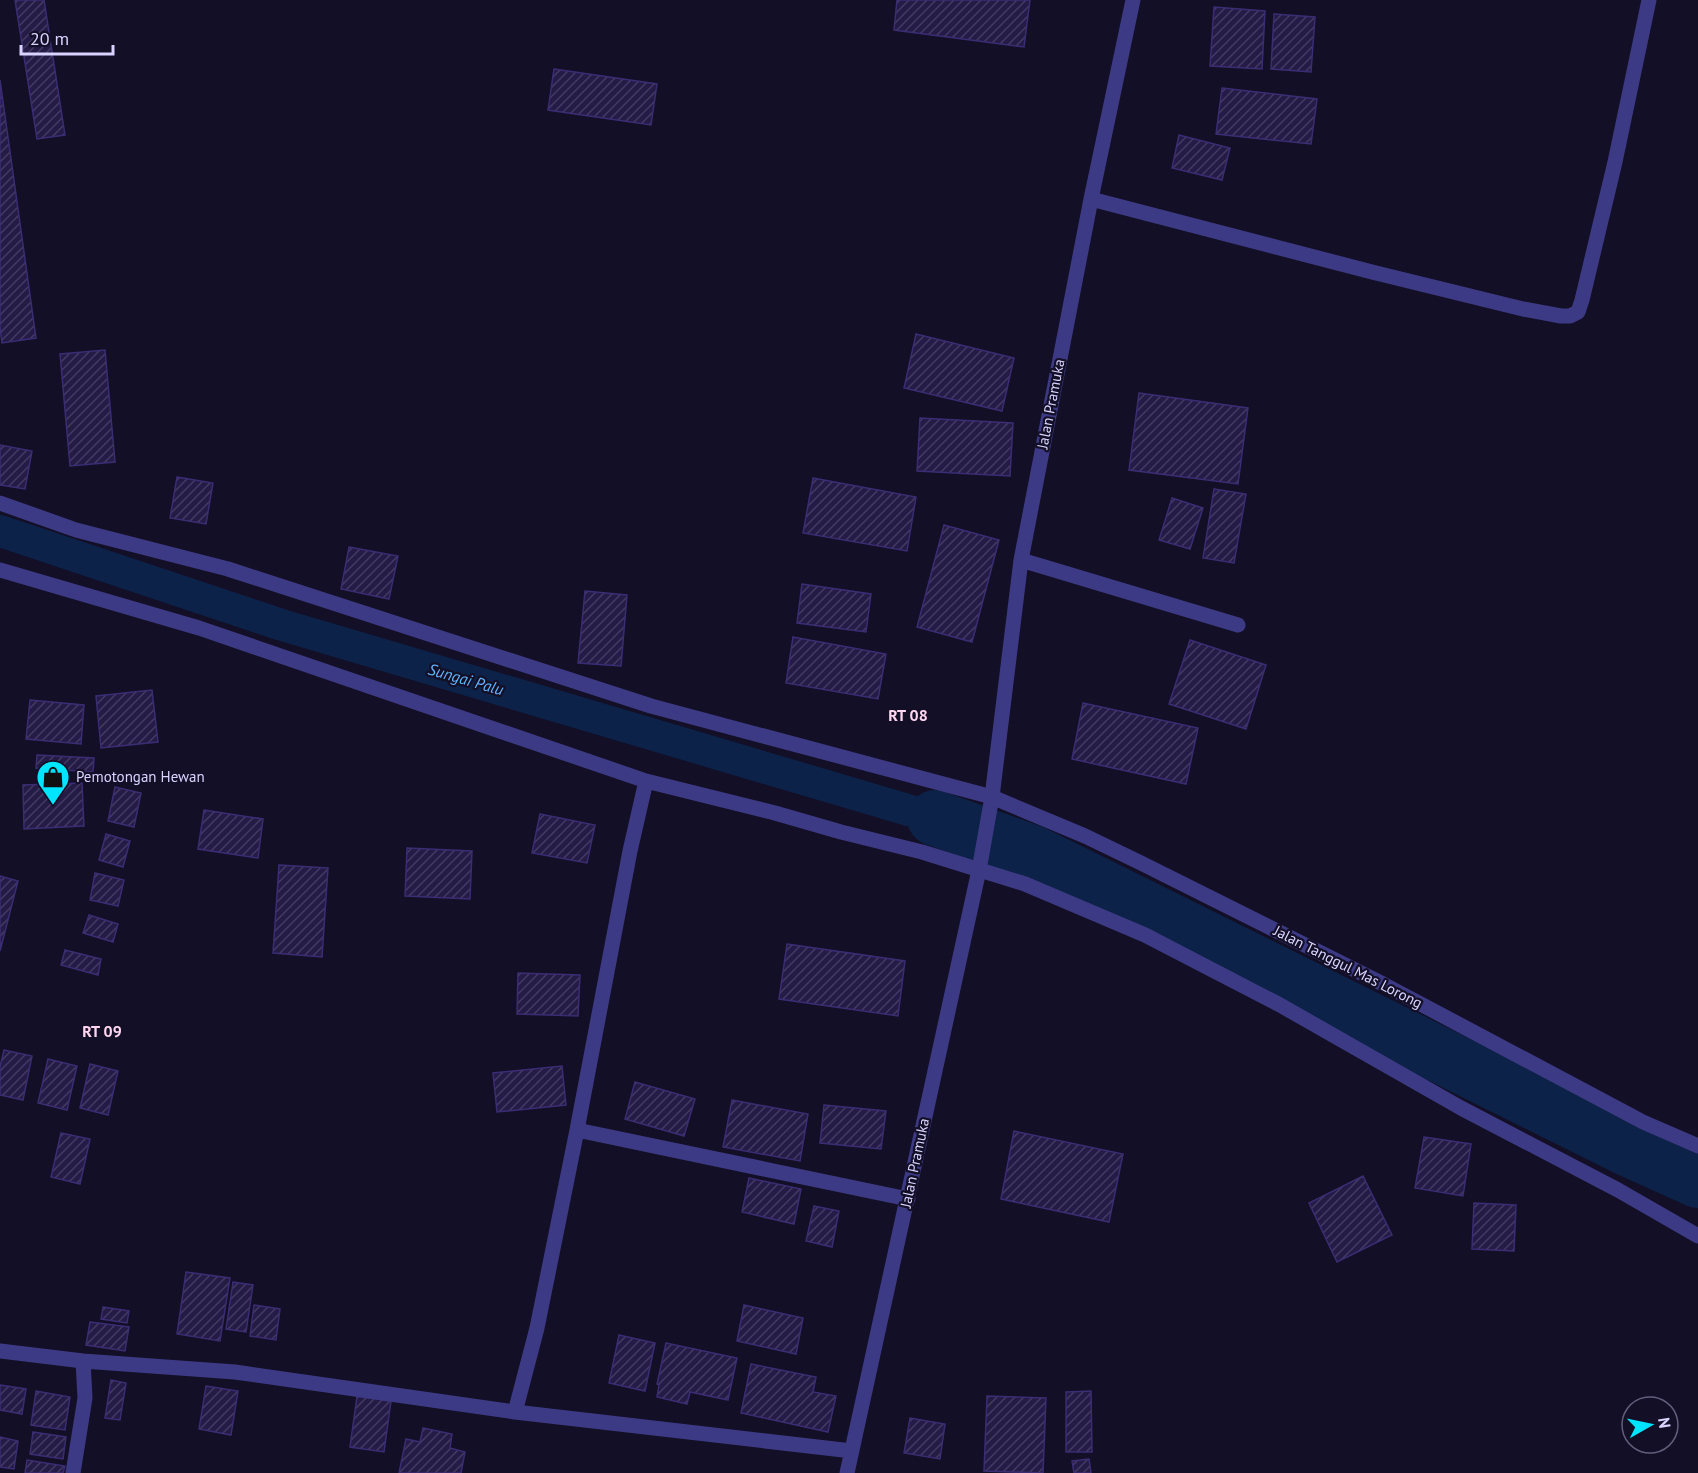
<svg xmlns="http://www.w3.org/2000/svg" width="1698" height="1473" viewBox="0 0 1698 1473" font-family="'PT Sans',sans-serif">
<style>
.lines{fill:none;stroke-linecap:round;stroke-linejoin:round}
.canal{stroke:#0c2248;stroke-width:32}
.river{stroke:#0c2248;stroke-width:56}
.building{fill:url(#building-hatch);stroke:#3b2d73;stroke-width:1.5}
.street{stroke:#3d3a85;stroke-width:15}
.labels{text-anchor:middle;stroke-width:4.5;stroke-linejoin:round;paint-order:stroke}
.street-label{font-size:15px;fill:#d9d4ff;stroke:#130f26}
.poi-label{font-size:15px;fill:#d9d4ff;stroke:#130f26;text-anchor:start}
.water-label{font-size:16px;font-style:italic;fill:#62b6ff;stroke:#130f26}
.neighbourhood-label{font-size:16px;font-weight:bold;fill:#ffd6f0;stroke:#130f26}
</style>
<defs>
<pattern id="building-hatch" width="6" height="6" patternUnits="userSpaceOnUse" patternTransform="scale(1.5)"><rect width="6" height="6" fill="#241b47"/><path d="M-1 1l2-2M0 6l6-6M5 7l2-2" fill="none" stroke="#433b63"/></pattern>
</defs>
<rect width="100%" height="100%" fill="#130f26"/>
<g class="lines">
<!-- canal -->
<path class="canal" d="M 0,531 L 282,625 L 935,818"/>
<!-- river -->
<path class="river" d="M 935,818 L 1033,853 L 1627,1148 L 1698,1180"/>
</g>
<!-- building -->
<path class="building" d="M 15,0 L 44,0 L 65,135 L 37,139 Z
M 897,0 L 1030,0 L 1024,47 L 894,30 Z
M 1214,7 L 1265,11 L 1262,69 L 1210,66 Z
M 1274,14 L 1315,17 L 1311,72 L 1271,69 Z
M 554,69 L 657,84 L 651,125 L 548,110 Z
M 0,80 L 36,338 L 2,343 L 0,327 Z
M 1222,88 L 1317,99 L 1311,144 L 1216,134 Z
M 1179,135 L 1230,148 L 1222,180 L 1172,168 Z
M 916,334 L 1014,358 L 1002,411 L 904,388 Z
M 105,350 L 115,462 L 70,466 L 60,354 Z
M 1139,393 L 1248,408 L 1238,484 L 1129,470 Z
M 920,418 L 1013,423 L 1010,476 L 917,471 Z
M 0,445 L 32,451 L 25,489 L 0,485 Z
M 177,477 L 213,483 L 206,524 L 170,518 Z
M 813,478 L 916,497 L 907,551 L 803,533 Z
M 1214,489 L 1246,494 L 1234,563 L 1203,558 Z
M 1172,498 L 1203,508 L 1190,549 L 1159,540 Z
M 944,525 L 999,540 L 972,642 L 917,627 Z
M 349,547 L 398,556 L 389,599 L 341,589 Z
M 802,584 L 871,594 L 866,632 L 797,623 Z
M 585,591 L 627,595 L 621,666 L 578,663 Z
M 793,637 L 886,654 L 878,699 L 786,683 Z
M 1190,640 L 1266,665 L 1246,729 L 1169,704 Z
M 152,690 L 158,742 L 101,748 L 96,696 Z
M 30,700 L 84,705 L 81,744 L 26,739 Z
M 1083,703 L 1198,728 L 1186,784 L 1072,759 Z
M 37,755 L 94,758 L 93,772 L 36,768 Z
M 82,783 L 84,826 L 24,829 L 23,785 Z
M 115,787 L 141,793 L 134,827 L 108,821 Z
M 204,810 L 263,819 L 258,858 L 198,849 Z
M 540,814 L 595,825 L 587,863 L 532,853 Z
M 106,834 L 130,841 L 123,867 L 99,860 Z
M 407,848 L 472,851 L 470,899 L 405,896 Z
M 279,865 L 328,868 L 322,957 L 273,953 Z
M 95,873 L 124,880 L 118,906 L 90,900 Z
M 0,876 L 18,881 L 0,951 Z
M 89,915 L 118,924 L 113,942 L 83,933 Z
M 787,944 L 905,961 L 898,1016 L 779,999 Z
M 65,950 L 101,959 L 98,975 L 61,965 Z
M 518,973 L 580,975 L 578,1016 L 517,1014 Z
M 4,1050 L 32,1056 L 23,1100 L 0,1095 L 0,1067 Z
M 48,1059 L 77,1066 L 67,1110 L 38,1103 Z
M 90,1064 L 118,1071 L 108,1115 L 80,1108 Z
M 562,1066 L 566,1105 L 497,1112 L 493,1073 Z
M 635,1082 L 695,1099 L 684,1136 L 625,1119 Z
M 732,1100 L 808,1114 L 800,1161 L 723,1147 Z
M 824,1105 L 886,1111 L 881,1149 L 820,1143 Z
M 1014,1131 L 1123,1154 L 1109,1222 L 1001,1199 Z
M 61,1133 L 90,1139 L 80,1184 L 51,1177 Z
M 1424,1137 L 1471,1144 L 1463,1196 L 1415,1188 Z
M 1363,1176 L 1392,1235 L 1337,1262 L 1309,1203 Z
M 749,1178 L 801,1189 L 794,1224 L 742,1212 Z
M 1474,1203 L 1516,1205 L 1514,1251 L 1472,1249 Z
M 814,1206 L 839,1211 L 832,1247 L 806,1241 Z
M 186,1272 L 230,1278 L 220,1341 L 177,1334 Z
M 233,1282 L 253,1285 L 246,1332 L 226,1329 Z
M 254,1305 L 280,1309 L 276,1340 L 250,1336 Z
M 744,1305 L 803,1318 L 796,1354 L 737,1341 Z
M 103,1307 L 129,1311 L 127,1323 L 101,1319 Z
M 90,1322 L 129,1327 L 125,1351 L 86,1345 Z
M 619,1335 L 655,1343 L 645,1391 L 609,1383 Z
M 666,1343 L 737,1358 L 728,1400 L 690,1392 L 687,1404 L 657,1397 L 659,1385 L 657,1384 Z
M 751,1364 L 816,1377 L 813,1392 L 836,1396 L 828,1432 L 741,1413 Z
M 111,1380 L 126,1383 L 120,1420 L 105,1418 Z
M 0,1385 L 26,1389 L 22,1414 L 0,1410 Z
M 206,1386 L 238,1391 L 231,1435 L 199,1429 Z
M 36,1391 L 70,1397 L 65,1430 L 31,1425 Z
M 1091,1391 L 1092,1452 L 1066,1452 L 1066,1392 Z
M 357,1396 L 391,1401 L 384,1452 L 350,1447 Z
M 987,1396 L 1046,1398 L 1043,1473 L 984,1471 Z
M 910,1418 L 945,1424 L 940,1459 L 904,1453 Z
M 423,1428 L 452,1434 L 450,1448 L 465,1452 L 461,1473 L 399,1473 L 406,1439 L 420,1442 Z
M 33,1432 L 66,1437 L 63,1459 L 30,1454 Z
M 0,1437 L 18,1441 L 14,1469 L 0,1467 Z
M 1089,1459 L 1091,1473 L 1074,1473 L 1072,1461 Z
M 27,1460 L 65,1466 L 63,1473 L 25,1473 Z"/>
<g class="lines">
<!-- street -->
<path class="street" d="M 1091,199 L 1372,272 L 1523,309 L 1561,316 L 1570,316 L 1578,312 L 1582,300 L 1615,162 L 1649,0
M 0,503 L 76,530 L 228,569 L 651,706 L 992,797 L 1085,836 L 1141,863 L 1383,984 L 1643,1122 L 1698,1146
M 1021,560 L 1238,625
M 0,570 L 199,628 L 646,781 L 775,813 L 841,832 L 922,852 L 1025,884 L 1145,935 L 1280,1005 L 1461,1108 L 1618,1190 L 1698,1236
M 646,781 L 630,851 L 577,1130 L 908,1199
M 0,1351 L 83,1361 L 85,1398 L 73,1473
M 83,1361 L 235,1372 L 515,1412 L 852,1451
M 515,1412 L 537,1328 L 577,1130
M 847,1473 L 979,870 L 992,797 L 1021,560 L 1091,199 L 1133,0"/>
</g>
<!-- icons -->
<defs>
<g id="shop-pin" transform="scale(1.725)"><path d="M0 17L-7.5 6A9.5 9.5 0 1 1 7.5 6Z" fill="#00e5ff" stroke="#130f26"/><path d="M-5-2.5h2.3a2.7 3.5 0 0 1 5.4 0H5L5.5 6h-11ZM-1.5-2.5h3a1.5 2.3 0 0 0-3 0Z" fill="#111"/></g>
</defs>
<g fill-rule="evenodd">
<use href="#shop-pin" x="53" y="777"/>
</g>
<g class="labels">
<!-- street labels -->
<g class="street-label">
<text transform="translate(1051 404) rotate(-79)" y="5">Jalan Pramuka</text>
<text transform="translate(1348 967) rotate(27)" y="5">Jalan Tanggul Mas Lorong</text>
<text transform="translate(915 1163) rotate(-78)" y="5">Jalan Pramuka</text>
</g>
<!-- poi labels -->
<g class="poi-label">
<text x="76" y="782">Pemotongan Hewan</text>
</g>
<!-- water labels -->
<g class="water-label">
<text transform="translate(466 679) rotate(16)" y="6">Sungai Palu</text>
</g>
<!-- neighbourhood labels -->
<g class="neighbourhood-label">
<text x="908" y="721">RT 08</text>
<text x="102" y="1037">RT 09</text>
</g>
</g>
<!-- north arrow -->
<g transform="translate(1650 1425) rotate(81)"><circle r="28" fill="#130f26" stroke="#625e7d" stroke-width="1.5"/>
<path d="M0-4.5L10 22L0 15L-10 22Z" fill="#00e5ff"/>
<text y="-9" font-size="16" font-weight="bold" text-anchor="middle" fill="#d9d4ff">N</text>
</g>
<!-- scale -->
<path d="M21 45v9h92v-9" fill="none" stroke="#d9d4ff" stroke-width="3"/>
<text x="30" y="45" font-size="18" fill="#d9d4ff" stroke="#130f26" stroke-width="4.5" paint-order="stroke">20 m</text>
</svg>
